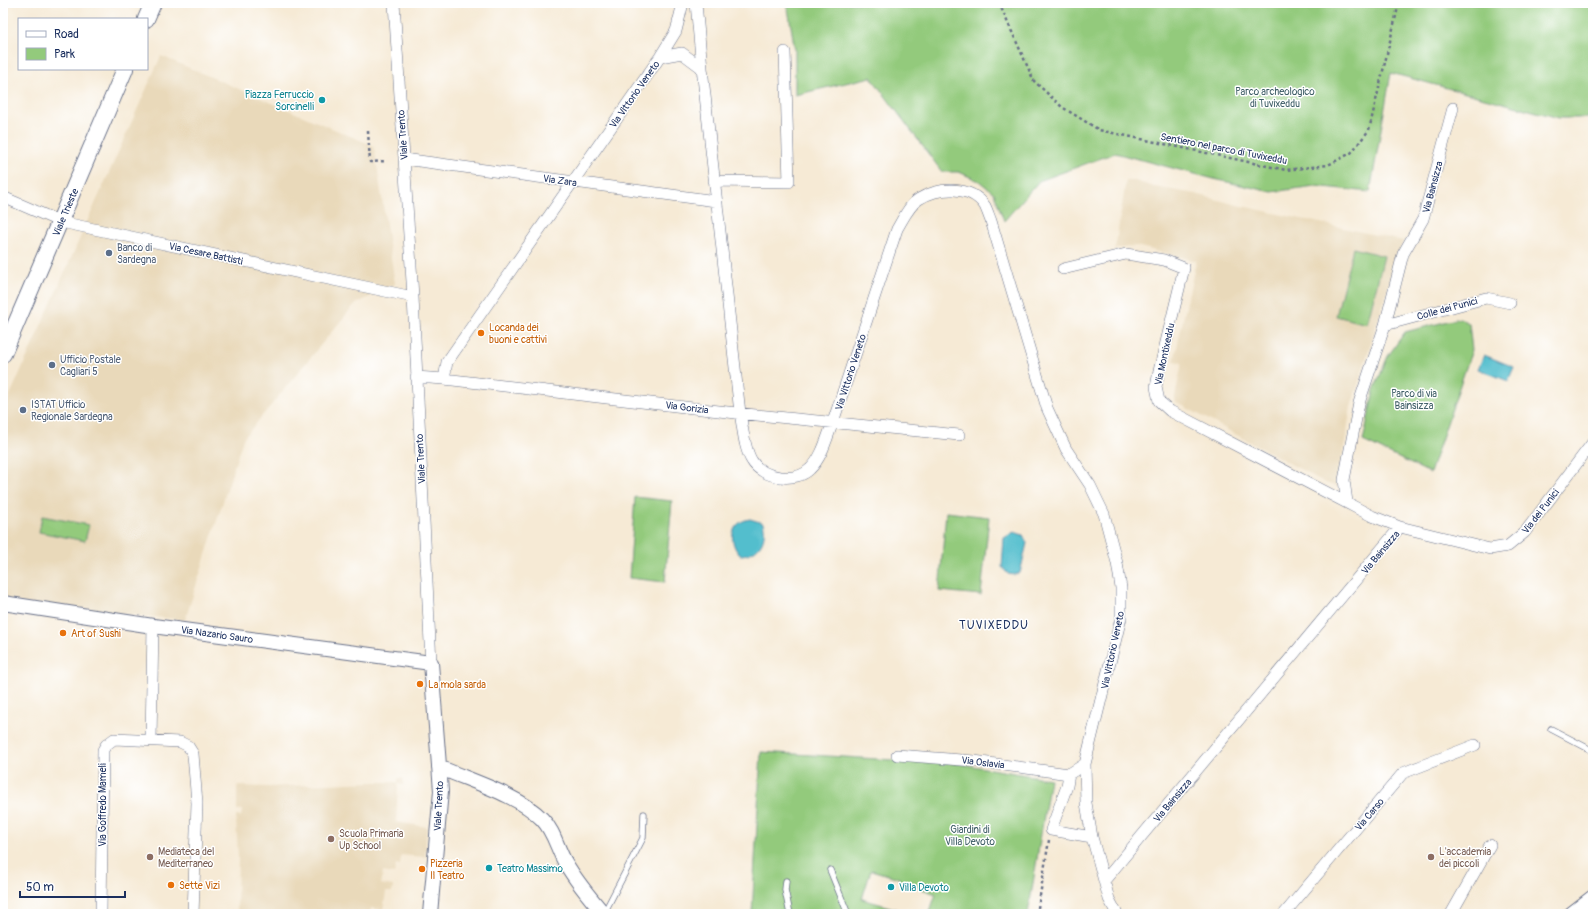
<svg xmlns="http://www.w3.org/2000/svg" width="1596" height="917" viewBox="0 0 1596 917" font-family="Pangolin,sans-serif">
<style>
.built{fill:#e9d9ba}
.green{fill:#93ca7c;stroke:#577c6d}
.water{fill:#52becd;stroke:#367696}
.lines{fill:none;stroke-linecap:round;stroke-linejoin:round}
.service-casing{stroke:#687088;stroke-width:7}
.minor-casing{stroke:#687088;stroke-width:12}
.tertiary-casing{stroke:#687088;stroke-width:16}
.secondary-casing{stroke:#687088;stroke-width:18}
.path{stroke:#687088;stroke-width:2.5;stroke-dasharray:3 3;stroke-linecap:butt}
.service{stroke:#fff;stroke-width:5.5}
.minor{stroke:#fff;stroke-width:11}
.tertiary{stroke:#fff;stroke-width:14}
.secondary{stroke:#fff;stroke-width:16}
.culture-dot{fill:#0f9aa8;stroke:#fff;stroke-width:1.5}
.service-dot{fill:#5c6f8a;stroke:#fff;stroke-width:1.5}
.food-dot{fill:#e8710a;stroke:#fff;stroke-width:1.5}
.education-dot{fill:#8d6e63;stroke:#fff;stroke-width:1.5}
.labels{text-anchor:middle;stroke-width:3;stroke-linejoin:round;paint-order:stroke}
.park-label{font-size:10px;fill:#3f5e67;stroke:#fff}
.culture-label{font-size:10px;fill:#0d838f;stroke:#fff;text-anchor:start}
.street-label{font-size:10px;fill:#1b2f5e;stroke:#fff}
.service-label{font-size:10px;fill:#4e5e75;stroke:#fff;text-anchor:start}
.food-label{font-size:10px;fill:#c56008;stroke:#fff;text-anchor:start}
.education-label{font-size:10px;fill:#785e54;stroke:#fff;text-anchor:start}
.quarter-label{font-size:12px;letter-spacing:1px;fill:#1b2f5e;stroke:#fff}
</style>
<rect width="100%" height="100%" fill="#fff"/>
<filter id="ink" filterUnits="userSpaceOnUse"><feTurbulence type="fractalNoise" baseFrequency=".025" numOctaves="2"/><feDisplacementMap in="SourceGraphic" scale="8" xChannelSelector="R" yChannelSelector="G"/><feConvolveMatrix kernelMatrix="1 2 1 2 8 2 1 2 1" color-interpolation-filters="sRGB"/></filter>
<filter id="wash" filterUnits="userSpaceOnUse"><feTurbulence type="fractalNoise" baseFrequency=".012" numOctaves="4" result="noise"/><feDisplacementMap in="SourceGraphic" scale="16" xChannelSelector="R" yChannelSelector="G"/><feGaussianBlur stdDeviation="0.9" result="paint"/><feColorMatrix in="noise" values="0 0 0 0 0 0 0 0 0 0 0 0 0 0 0 0 0 1.4 0 .05"/><feComposite in="paint" operator="in"/></filter>
<g filter="url(#wash)">
<rect width="100%" height="100%" fill="#f6ead5"/>
<!-- built -->
<path class="built" d="M 161,56 L 374,146 L 395,284 L 354,305 L 243,439 L 185,620 L 3,602 L 3,411 Z
M 1126,181 L 1135,181 L 1154,187 L 1196,194 L 1233,204 L 1403,241 L 1351,407 L 1337,487 L 1326,483 L 1174,401 L 1182,363 L 1174,361 L 1196,261 L 1136,246 L 1115,249 Z
M 398,778 L 403,778 L 403,785 L 398,784 L 396,822 L 427,827 L 425,857 L 401,855 L 400,865 L 396,865 L 394,874 L 383,872 L 380,884 L 393,886 L 392,892 L 386,892 L 383,910 L 371,908 L 370,914 L 237,914 L 238,858 L 236,816 L 241,816 L 242,810 L 237,810 L 237,786 L 269,787 L 370,782 L 398,782 Z"/>
<!-- green -->
<path class="green" d="M 787,3 L 1593,3 L 1593,118 L 1559,118 L 1391,73 L 1370,192 L 1315,186 L 1272,192 L 1214,179 L 1115,153 L 1039,181 L 1004,221 L 994,193 L 979,181 L 959,172 L 942,172 L 871,77 L 795,95 L 795,50 Z
M 1353,248 L 1384,256 L 1367,324 L 1336,316 Z
M 1460,318 L 1469,324 L 1472,350 L 1430,473 L 1363,441 L 1374,390 L 1388,356 L 1405,332 Z
M 635,497 L 672,501 L 665,582 L 629,578 Z
M 946,512 L 989,517 L 981,595 L 939,591 Z
M 42,516 L 89,525 L 85,541 L 39,532 Z
M 761,752 L 961,764 L 1050,779 L 1028,914 L 929,914 L 936,894 L 899,881 L 899,878 L 871,870 L 862,899 L 914,914 L 752,914 Z"/>
<!-- water -->
<path class="water" d="M 1484,355 L 1514,367 L 1508,381 L 1478,369 Z
M 750,519 L 763,523 C 768,540 758,555 740,555 C 728,542 730,522 750,519 Z
M 1014,532 L 1023,535 L 1027,543 L 1020,573 L 1014,575 L 1008,574 L 1002,567 L 1004,538 Z"/>
</g>
<g filter="url(#ink)">
<g class="lines">
<!-- service casing -->
<g class="service-casing">
<path id="service" d="M 1551,729 L 1593,751
M 830,870 L 848,914
M 786,881 L 785,890 L 790,914
M 604,913 L 643,838 L 644,814"/>
</g>
<!-- minor casing -->
<g class="minor-casing">
<path id="minor" d="M 394,3 L 413,297 L 431,663
M 696,3 L 702,68
M 660,57 L 682,53 L 702,68 L 740,413 C 743,428 744,449 752,461 C 763,479 796,483 810,469 C 822,458 827,437 833,422 L 897,229 C 903,219 909,205 919,199 C 939,187 971,185 985,206 C 987,210 989,216 991,221 L 1047,408 L 1066,449 L 1090,485 L 1104,514 L 1117,563 L 1121,588 L 1121,618 L 1085,764 L 1086,803 L 1092,837 L 1109,899 L 1117,914
M 404,159 L 716,201
M 714,181 L 789,182 L 785,52
M 3,197 L 61,222 L 413,297
M 1063,269 L 1126,254 L 1164,260 L 1184,268 L 1159,371 L 1156,387 L 1159,401 L 1170,411 L 1372,516 L 1400,527 L 1490,549 L 1508,546 L 1525,532 L 1593,442
M 1385,325 L 1486,298 L 1510,303
M 416,377 L 444,379 L 736,413 L 959,435
M 444,379 L 447,362 L 660,57 L 676,31 L 683,3
M 1347,502 L 1344,480 L 1359,403 L 1385,325 L 1403,254 L 1423,219 L 1453,108
M 151,740 L 153,626
M 897,755 L 974,761 L 1069,774 L 1085,764
M 1069,774 L 1067,786 L 1051,830 L 1092,837
M 1104,881 L 1400,527
M 101,914 L 103,750 L 106,745 L 114,739 L 180,742 L 188,746 L 193,754 L 197,803 L 193,914
M 1284,914 L 1403,773 L 1475,745
M 1451,914 L 1490,845"/>
</g>
<!-- tertiary casing -->
<g class="tertiary-casing">
<path id="tertiary" d="M 3,603 L 153,626 L 431,663 L 441,791 L 430,914
M 439,767 C 470,781 519,795 542,819 C 554,831 557,848 565,862 C 576,881 590,898 604,914
M 1571,914 L 1593,897"/>
</g>
<!-- secondary casing -->
<g class="secondary-casing">
<path id="secondary" d="M 146,19 L 153,3
M 3,354 L 125,69"/>
</g>
<!-- path -->
<path class="path" d="M 999,3 L 1034,81 L 1062,107 L 1099,130 L 1286,170 L 1328,165 L 1351,153 L 1369,130 L 1399,3
M 368,131 L 370,162 L 386,161
M 1037,914 L 1049,840"/>
<!-- service -->
<use href="#service" class="service"/>
<!-- minor -->
<use href="#minor" class="minor"/>
<!-- tertiary -->
<use href="#tertiary" class="tertiary"/>
<!-- secondary -->
<use href="#secondary" class="secondary"/>
</g>
</g>
<!-- markers -->
<g class="culture-dot">
<circle cx="322" cy="100" r="4"/>
<circle cx="489" cy="868" r="4"/>
<circle cx="891" cy="887" r="4"/>
</g>
<g class="service-dot">
<circle cx="109" cy="253" r="4"/>
<circle cx="52" cy="365" r="4"/>
<circle cx="23" cy="410" r="4"/>
</g>
<g class="food-dot">
<circle cx="481" cy="333" r="4"/>
<circle cx="63" cy="633" r="4"/>
<circle cx="420" cy="684" r="4"/>
<circle cx="422" cy="869" r="4"/>
<circle cx="171" cy="885" r="4"/>
</g>
<g class="education-dot">
<circle cx="331" cy="839" r="4"/>
<circle cx="150" cy="857" r="4"/>
<circle cx="1431" cy="857" r="4"/>
</g>
<g class="labels">
<!-- park labels -->
<g class="park-label">
<text x="1275" y="95">Parco archeologico<tspan x="1275" dy="12">di Tuvixeddu</tspan></text>
<text x="1414" y="397">Parco di via<tspan x="1414" dy="12">Bainsizza</tspan></text>
<text x="970" y="833">Giardini di<tspan x="970" dy="12">Villa Devoto</tspan></text>
</g>
<!-- culture labels -->
<g class="culture-label">
<text x="314" y="98" text-anchor="end">Piazza Ferruccio<tspan x="314" dy="12">Sorcinelli</tspan></text>
<text x="497" y="872">Teatro Massimo</text>
<text x="899" y="891">Villa Devoto</text>
</g>
<!-- street labels -->
<g class="street-label">
<text transform="translate(634 94) rotate(-55)" y="4">Via Vittorio Veneto</text>
<text transform="translate(402 135) rotate(-94)" y="4">Viale Trento</text>
<text transform="translate(1224 148) rotate(11)" y="4">Sentiero nel parco di Tuvixeddu</text>
<text transform="translate(560 180) rotate(8)" y="4">Via Zara</text>
<text transform="translate(1432 187) rotate(-75)" y="4">Via Bainsizza</text>
<text transform="translate(65 212) rotate(-67)" y="4">Viale Trieste</text>
<text transform="translate(206 253) rotate(12)" y="4">Via Cesare Battisti</text>
<text transform="translate(1447 308) rotate(-15)" y="4">Colle dei Punici</text>
<text transform="translate(1164 354) rotate(-78)" y="4">Via Montixeddu</text>
<text transform="translate(850 372) rotate(-72)" y="4">Via Vittorio Veneto</text>
<text transform="translate(687 407) rotate(7)" y="4">Via Gorizia</text>
<text transform="translate(420 459) rotate(-93)" y="4">Viale Trento</text>
<text transform="translate(1540 511) rotate(-52)" y="4">Via dei Punici</text>
<text transform="translate(1380 552) rotate(-50)" y="4">Via Bainsizza</text>
<text transform="translate(217 634) rotate(8)" y="4">Via Nazario Sauro</text>
<text transform="translate(1112 650) rotate(-78)" y="4">Via Vittorio Veneto</text>
<text transform="translate(983 762) rotate(7)" y="4">Via Oslavia</text>
<text transform="translate(1172 800) rotate(-50)" y="4">Via Bainsizza</text>
<text transform="translate(102 805) rotate(-90)" y="4">Via Goffredo Mameli</text>
<text transform="translate(438 806) rotate(-87)" y="4">Viale Trento</text>
<text transform="translate(1369 814) rotate(-50)" y="4">Via Carso</text>
</g>
<!-- service labels -->
<g class="service-label">
<text x="117" y="251">Banco di<tspan x="117" dy="12">Sardegna</tspan></text>
<text x="60" y="363">Ufficio Postale<tspan x="60" dy="12">Cagliari 5</tspan></text>
<text x="31" y="408">ISTAT Ufficio<tspan x="31" dy="12">Regionale Sardegna</tspan></text>
</g>
<!-- food labels -->
<g class="food-label">
<text x="489" y="331">Locanda dei<tspan x="489" dy="12">buoni e cattivi</tspan></text>
<text x="71" y="637">Art of Sushi</text>
<text x="428" y="688">La mola sarda</text>
<text x="430" y="867">Pizzeria<tspan x="430" dy="12">Il Teatro</tspan></text>
<text x="179" y="889">Sette Vizi</text>
</g>
<!-- education labels -->
<g class="education-label">
<text x="339" y="837">Scuola Primaria<tspan x="339" dy="12">Up School</tspan></text>
<text x="158" y="855">Mediateca del<tspan x="158" dy="12">Mediterraneo</tspan></text>
<text x="1439" y="855">L'accademia<tspan x="1439" dy="12">dei piccoli</tspan></text>
</g>
<!-- quarter labels -->
<g class="quarter-label">
<text x="994" y="629">TUVIXEDDU</text>
</g>
</g>
<!-- margin -->
<rect width="1596" height="917" fill="none" stroke="#fff" stroke-width="16"/>
<!-- legend -->
<rect x="18" y="18" width="130" height="52" fill="#ffffff" stroke="#a4acbf"/>
<rect x="26" y="31" width="20" height="6" fill="#ffffff" stroke="#a4acbf"/>
<text x="54" y="38" font-size="12" fill="#1b2f5e">Road</text>
<rect x="26" y="48" width="20" height="12" fill="#93ca7c" stroke="#a4acbf"/>
<text x="54" y="58" font-size="12" fill="#1b2f5e">Park</text>
<!-- scale -->
<path d="M20 891v6h105v-6" fill="none" stroke="#1b2f5e" stroke-width="2"/>
<text x="26" y="891" font-size="12" fill="#1b2f5e" stroke="#ffffff" stroke-width="3" paint-order="stroke">50 m</text>
</svg>
